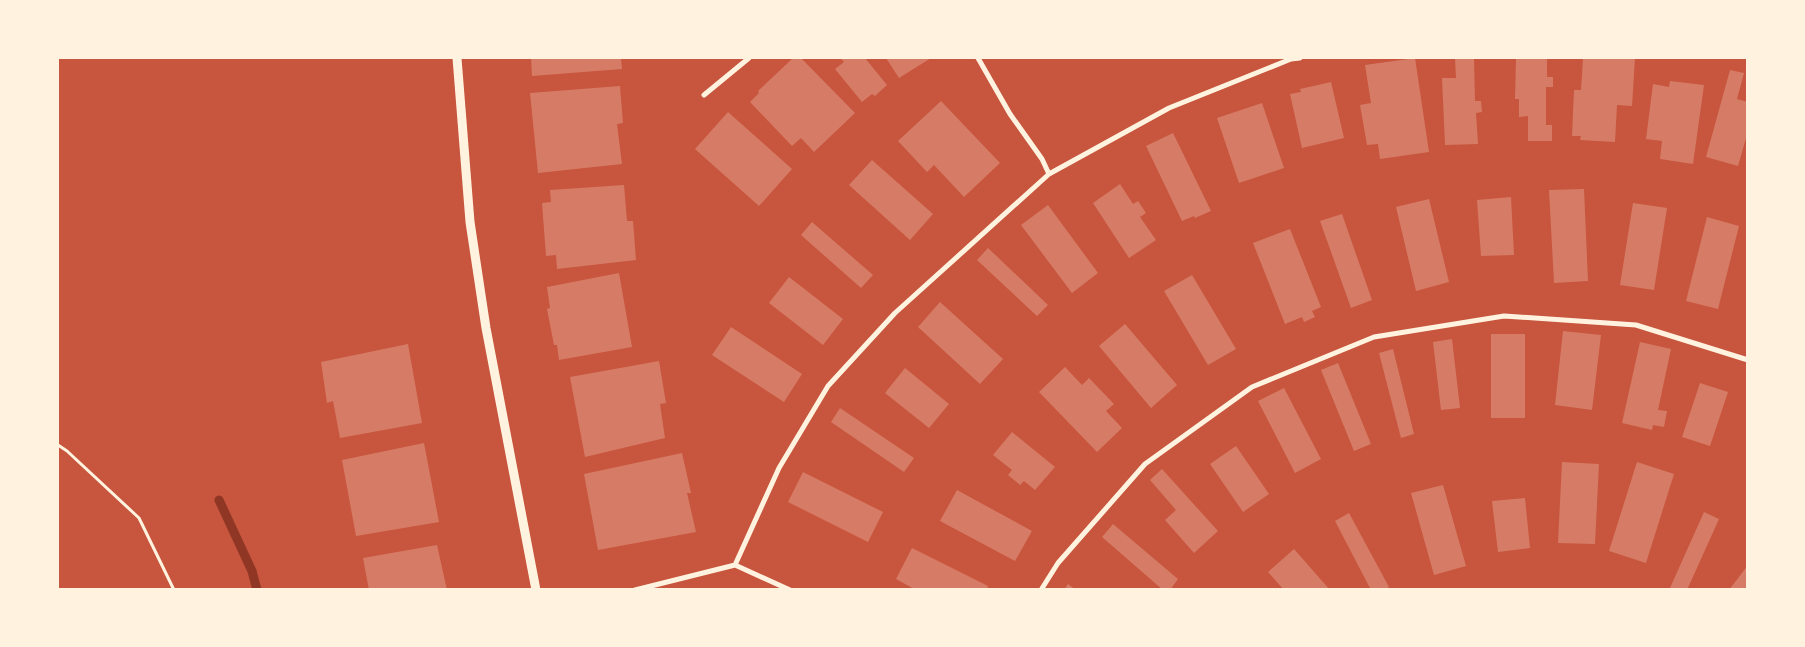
<svg xmlns="http://www.w3.org/2000/svg" width="1805" height="647" viewBox="0 0 1805 647" font-family="'PT Sans',sans-serif">
<style>
.lines{fill:none;stroke-linecap:round;stroke-linejoin:round}
.stream{stroke:#8f3625;stroke-width:9}
.building{fill:#d67c66}
.path{stroke:#fff3e0;stroke-width:3}
.minor{stroke:#fff3e0;stroke-width:5}
.tertiary{stroke:#fff3e0;stroke-width:9}
</style>
<rect width="100%" height="100%" fill="#c8553d"/>
<g class="lines">
<!-- stream -->
<path class="stream" d="M 219,500 L 252,571 L 257,590"/>
</g>
<!-- building -->
<path class="building" d="M 531,58 L 621,58 L 622,69 L 532,76 Z
M 793,58 L 801,58 L 855,113 L 814,152 L 801,138 L 792,146 L 750,102 L 759,93 L 758,91 Z
M 840,58 L 865,58 L 887,85 L 875,96 L 872,94 L 862,102 L 835,69 L 844,62 Z
M 886,58 L 931,58 L 899,78 Z
M 1415,58 L 1429,152 L 1380,159 L 1378,144 L 1367,145 L 1360,105 L 1371,103 L 1365,65 Z
M 1455,58 L 1474,58 L 1475,101 L 1481,101 L 1482,112 L 1476,113 L 1478,144 L 1445,145 L 1442,78 L 1456,78 Z
M 1516,58 L 1547,58 L 1547,77 L 1553,77 L 1553,87 L 1546,87 L 1546,125 L 1552,125 L 1552,141 L 1528,141 L 1528,116 L 1519,117 L 1519,99 L 1515,99 Z
M 1583,58 L 1635,58 L 1632,106 L 1617,105 L 1615,142 L 1580,140 L 1581,136 L 1572,136 L 1574,90 L 1581,90 Z
M 1730,70 L 1744,73 L 1737,99 L 1748,102 L 1748,131 L 1738,166 L 1706,157 Z
M 1670,81 L 1704,85 L 1693,164 L 1660,159 L 1662,141 L 1646,139 L 1653,84 L 1669,87 Z
M 1331,82 L 1344,138 L 1302,148 L 1290,94 L 1301,92 L 1300,89 Z
M 620,86 L 623,123 L 617,124 L 622,164 L 538,173 L 530,93 Z
M 941,101 L 1000,163 L 964,197 L 934,165 L 927,172 L 898,141 Z
M 1262,103 L 1284,168 L 1239,183 L 1217,118 Z
M 728,112 L 792,169 L 759,206 L 695,149 Z
M 1173,133 L 1211,211 L 1195,218 L 1194,216 L 1182,221 L 1146,146 Z
M 872,160 L 933,214 L 910,240 L 849,185 Z
M 1120,184 L 1133,204 L 1138,201 L 1146,213 L 1140,217 L 1156,240 L 1129,258 L 1093,203 Z
M 624,185 L 627,221 L 633,221 L 636,260 L 557,269 L 556,255 L 546,256 L 542,203 L 551,202 L 550,190 Z
M 1584,189 L 1588,281 L 1554,283 L 1549,190 Z
M 1511,197 L 1514,255 L 1481,256 L 1477,200 Z
M 1429,199 L 1449,282 L 1416,291 L 1396,207 Z
M 1633,203 L 1667,208 L 1654,290 L 1620,285 Z
M 1048,205 L 1098,273 L 1072,293 L 1021,225 Z
M 1342,214 L 1372,300 L 1351,308 L 1320,221 Z
M 1707,217 L 1739,226 L 1718,309 L 1686,301 Z
M 812,222 L 873,275 L 861,288 L 801,235 Z
M 1290,229 L 1321,307 L 1312,311 L 1315,317 L 1304,322 L 1302,317 L 1285,324 L 1253,243 Z
M 988,248 L 1048,305 L 1037,316 L 977,260 Z
M 619,273 L 632,347 L 559,360 L 557,345 L 554,345 L 547,309 L 550,308 L 547,287 Z
M 1192,275 L 1236,349 L 1208,365 L 1164,291 Z
M 789,277 L 843,319 L 823,345 L 769,303 Z
M 940,302 L 1003,359 L 980,384 L 918,327 Z
M 1125,324 L 1177,385 L 1151,408 L 1099,346 Z
M 731,327 L 802,374 L 784,402 L 712,355 Z
M 1563,331 L 1601,335 L 1592,410 L 1555,405 Z
M 1491,334 L 1525,334 L 1525,418 L 1491,418 Z
M 1452,339 L 1460,408 L 1441,410 L 1433,342 Z
M 1640,342 L 1671,349 L 1658,410 L 1667,411 L 1664,427 L 1653,425 L 1652,430 L 1622,423 Z
M 408,344 L 422,423 L 340,438 L 333,401 L 327,403 L 321,362 Z
M 1393,349 L 1414,434 L 1401,438 L 1379,353 Z
M 659,361 L 666,403 L 660,404 L 665,438 L 585,457 L 570,377 Z
M 1338,363 L 1371,444 L 1354,451 L 1321,370 Z
M 1065,367 L 1082,385 L 1089,378 L 1114,404 L 1106,411 L 1122,428 L 1097,452 L 1039,392 Z
M 905,368 L 949,404 L 929,428 L 885,393 Z
M 1700,383 L 1728,392 L 1710,446 L 1682,437 Z
M 1284,388 L 1321,459 L 1295,473 L 1258,401 Z
M 840,408 L 914,458 L 904,472 L 831,422 Z
M 1012,432 L 1055,467 L 1035,490 L 1024,481 L 1020,485 L 1008,475 L 1012,470 L 993,455 Z
M 424,443 L 439,522 L 356,536 L 342,460 Z
M 1236,446 L 1269,494 L 1243,512 L 1210,464 Z
M 682,453 L 691,493 L 687,493 L 696,532 L 598,550 L 584,474 Z
M 1562,462 L 1599,464 L 1595,544 L 1558,543 Z
M 1637,462 L 1674,474 L 1646,563 L 1609,551 Z
M 1162,469 L 1218,531 L 1194,553 L 1165,520 L 1176,510 L 1150,480 Z
M 803,472 L 883,512 L 868,542 L 788,502 Z
M 1443,485 L 1466,566 L 1434,575 L 1411,493 Z
M 957,490 L 1032,531 L 1015,561 L 940,521 Z
M 1525,498 L 1530,548 L 1498,552 L 1492,501 Z
M 1704,512 L 1719,519 L 1687,590 L 1673,590 L 1670,588 Z
M 1349,513 L 1389,587 L 1385,590 L 1371,590 L 1335,521 Z
M 1113,524 L 1178,579 L 1170,590 L 1163,590 L 1102,537 Z
M 437,545 L 447,590 L 369,590 L 363,558 Z
M 912,548 L 988,586 L 987,590 L 916,590 L 896,579 Z
M 1294,549 L 1330,590 L 1284,590 L 1268,572 Z
M 1748,565 L 1748,590 L 1729,590 Z
M 1068,584 L 1076,590 L 1064,590 Z"/>
<g class="lines">
<!-- path -->
<path class="path" d="M 58,445 L 67,451 L 139,518 L 174,590"/>
<!-- minor -->
<path class="minor" d="M 978,58 L 1010,114 L 1042,159 L 1049,174
M 704,95 L 749,58
M 735,565 L 779,468 L 828,386 L 895,313 L 1049,174 L 1169,108 L 1291,59 L 1300,58
M 635,590 L 735,565 L 790,590
M 1041,590 L 1058,563 L 1145,464 L 1252,387 L 1374,337 L 1504,316 L 1636,325 L 1748,360"/>
<!-- tertiary -->
<path class="tertiary" d="M 457,58 L 470,222 L 486,328 L 536,590"/>
</g>
<!-- border -->
<rect width="1805" height="647" fill="none" stroke="#fff3e0" stroke-width="118"/>
</svg>
